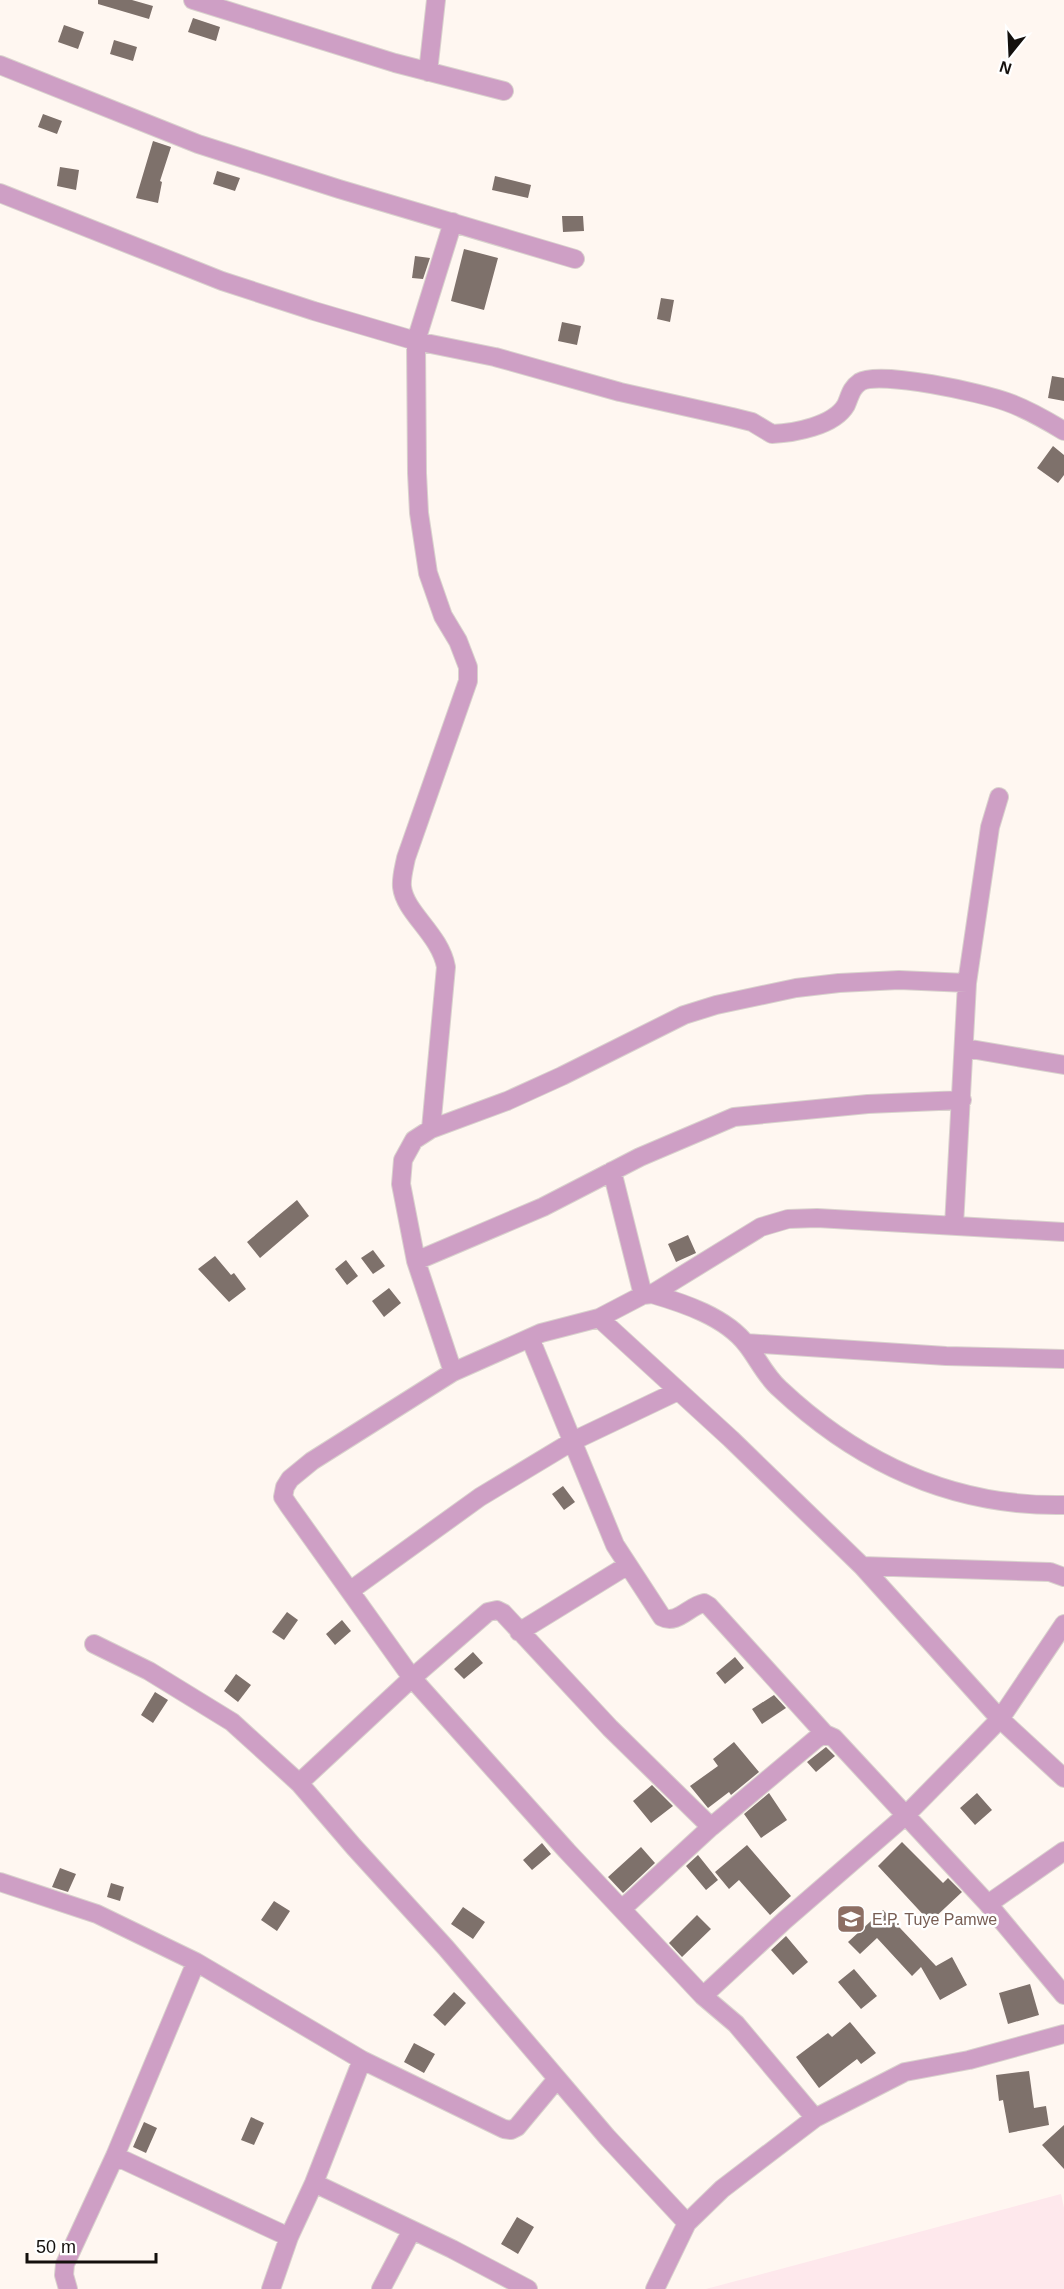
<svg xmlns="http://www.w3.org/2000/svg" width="1064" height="2289" viewBox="0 0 1064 2289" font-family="Arial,sans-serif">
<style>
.industrial{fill:#fee8ec}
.building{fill:#7e716b}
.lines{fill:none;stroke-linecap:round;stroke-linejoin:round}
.minor-casing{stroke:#d9d2cd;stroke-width:20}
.minor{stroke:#ce9fc5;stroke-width:18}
.labels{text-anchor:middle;stroke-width:5;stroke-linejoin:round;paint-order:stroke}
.education-label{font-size:16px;fill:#785e54;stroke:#fff;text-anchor:start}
</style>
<rect width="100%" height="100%" fill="#fff7f1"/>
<!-- industrial -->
<path class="industrial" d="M 1061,2194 L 1064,2208 L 1064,2289 L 706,2289 Z"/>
<!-- building -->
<path class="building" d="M 98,0 L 132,0 L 153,6 L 149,19 L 98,4 Z
M 193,18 L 220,27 L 216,41 L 188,32 Z
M 64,25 L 84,32 L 78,49 L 58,42 Z
M 114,40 L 137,47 L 133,61 L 110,54 Z
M 43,114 L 62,121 L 57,134 L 38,127 Z
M 153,141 L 171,147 L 160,181 L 162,182 L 158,203 L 136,198 Z
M 60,167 L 79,170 L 76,190 L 57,186 Z
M 217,171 L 240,178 L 235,191 L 213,184 Z
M 495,176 L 531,185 L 528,198 L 492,190 Z
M 562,216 L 583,216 L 584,231 L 563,232 Z
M 464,249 L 498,258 L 484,310 L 451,301 Z
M 415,256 L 430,258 L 423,279 L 412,278 Z
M 661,298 L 674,300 L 670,322 L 657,319 Z
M 562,322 L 581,326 L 577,345 L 558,341 Z
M 1052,376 L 1064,378 L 1064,401 L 1048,398 Z
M 1053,446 L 1064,455 L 1064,475 L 1058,483 L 1037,468 Z
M 297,1200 L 309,1216 L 260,1258 L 247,1242 Z
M 688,1235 L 696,1253 L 676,1262 L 668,1244 Z
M 373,1250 L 385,1266 L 373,1274 L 361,1258 Z
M 215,1256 L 231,1275 L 234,1273 L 246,1289 L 229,1302 L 198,1269 Z
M 346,1260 L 358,1276 L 347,1285 L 335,1269 Z
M 389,1288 L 401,1303 L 384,1317 L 372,1301 Z
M 563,1486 L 575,1502 L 564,1510 L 552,1494 Z
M 287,1612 L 298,1620 L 284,1640 L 272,1632 Z
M 342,1620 L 351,1631 L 335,1645 L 326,1634 Z
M 473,1652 L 483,1663 L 464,1679 L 454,1669 Z
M 735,1657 L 744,1668 L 725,1684 L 716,1673 Z
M 236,1674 L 251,1685 L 238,1702 L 224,1691 Z
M 155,1692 L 168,1700 L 153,1723 L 141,1715 Z
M 774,1695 L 786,1708 L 762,1724 L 752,1709 Z
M 734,1742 L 759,1772 L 731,1795 L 729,1792 L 708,1808 L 690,1786 L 718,1766 L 713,1759 Z
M 826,1747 L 835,1756 L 816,1772 L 807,1762 Z
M 652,1785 L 673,1806 L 651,1823 L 633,1801 Z
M 769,1793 L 787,1820 L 761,1838 L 744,1814 Z
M 977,1793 L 992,1810 L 975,1825 L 960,1808 Z
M 902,1842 L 943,1883 L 948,1878 L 962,1892 L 930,1922 L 878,1866 Z
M 542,1843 L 551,1854 L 532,1870 L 523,1860 Z
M 747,1845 L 791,1896 L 770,1915 L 739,1880 L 729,1889 L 715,1872 Z
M 641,1847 L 655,1863 L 623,1893 L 608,1877 Z
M 698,1855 L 718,1880 L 706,1890 L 686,1866 Z
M 60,1868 L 76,1874 L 68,1892 L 52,1887 Z
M 111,1883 L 124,1887 L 120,1901 L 107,1897 Z
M 274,1901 L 290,1911 L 277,1931 L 261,1920 Z
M 463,1907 L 485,1922 L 473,1939 L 451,1924 Z
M 883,1910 L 936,1966 L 952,1957 L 967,1985 L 940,2000 L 921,1967 L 912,1976 L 877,1938 L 860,1954 L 848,1942 Z
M 697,1915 L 711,1929 L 682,1957 L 669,1943 Z
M 786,1936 L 808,1962 L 793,1975 L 771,1950 Z
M 854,1969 L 877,1996 L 861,2009 L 838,1982 Z
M 1030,1984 L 1039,2015 L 1008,2024 L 999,1993 Z
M 454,1992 L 466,2003 L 445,2026 L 433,2015 Z
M 850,2022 L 876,2053 L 861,2064 L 857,2059 L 819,2088 L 796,2057 L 828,2033 L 832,2037 Z
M 414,2043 L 435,2054 L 424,2073 L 404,2062 Z
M 1029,2071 L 1034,2108 L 1046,2106 L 1049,2125 L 1009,2133 L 1003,2100 L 999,2101 L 996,2075 Z
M 251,2117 L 264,2123 L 254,2145 L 241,2140 Z
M 144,2122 L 157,2128 L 146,2153 L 133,2147 Z
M 1064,2125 L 1064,2169 L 1042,2145 Z
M 517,2217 L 534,2227 L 518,2254 L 501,2244 Z"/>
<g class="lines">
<!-- minor casing -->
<g class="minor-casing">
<path id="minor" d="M 193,0 L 395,63 L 504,91
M 0,65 L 198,144 L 339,189 L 575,259
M 428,72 L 436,0
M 0,193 L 222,281 L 314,311 L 416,341 L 495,357 L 620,392 L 732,417 L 752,422 L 772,434 C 794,433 834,426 846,405 C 850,396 851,388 860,382 C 879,370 983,393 1007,402 C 1027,409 1046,420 1064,431
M 965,1048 L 1064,1065
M 431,1129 L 446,967 C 440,934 405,913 402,887 C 401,878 404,868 406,858 L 468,681 L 468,667 L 458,641 L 443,616 L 428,573 L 419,513 L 417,473 L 416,341 L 453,222
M 612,1171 L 643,1295
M 954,1226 L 967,983 L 990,827 L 999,797
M 416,1261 L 543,1207 L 640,1157 L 734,1117 L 868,1104 L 962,1100
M 652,1294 C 683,1303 726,1317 747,1345 C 758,1359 766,1377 780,1389 C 860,1464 953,1507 1064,1505
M 599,1318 L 731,1439 L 862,1566 L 1000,1719 L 1064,1778
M 530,1338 L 615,1545 L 662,1617 C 677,1625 689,1606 704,1603 L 709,1606 L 825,1734
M 746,1343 L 946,1356 L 1064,1359
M 453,1372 L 416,1261 L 401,1184 L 403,1160 L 414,1140 L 431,1129 L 507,1101 L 562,1076 L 684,1015 L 716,1005 L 796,988 L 839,983 L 899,980 L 967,983
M 862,1566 L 1050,1572 L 1064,1577
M 351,1590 L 480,1497 L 573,1441 L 678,1391
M 519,1632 L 628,1565
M 94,1644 L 149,1671 L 232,1722 L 299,1783 L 354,1847 L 446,1948 L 607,2137 L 687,2223
M 299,1783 L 412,1678 L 488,1612 L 497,1610 L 503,1613 L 610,1728 L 711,1827
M 0,1882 L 97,1914 L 196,1962 L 362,2060 L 504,2129 L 511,2130 L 517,2127 L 557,2079
M 988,1904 L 1064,1851
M 623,1908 L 711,1827 L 816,1739 L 825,1734 L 834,1738 L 988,1904 L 1064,1995
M 703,1996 L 785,1920 L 905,1816 L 966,1754 L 1000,1719 L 1064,1624
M 815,2118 L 736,2024 L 703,1996 L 567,1851 L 412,1678 L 289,1506 L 283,1497 L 285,1487 L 290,1479 L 312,1461 L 453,1372 L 541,1333 L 599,1318 L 643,1295 L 652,1294 L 761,1227 L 788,1219 L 817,1218 L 1064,1232
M 115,2156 L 289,2237
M 314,2183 L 452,2249 L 528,2289
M 68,2289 L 64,2275 L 65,2264 L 115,2156 L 196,1962
M 271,2289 L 289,2237 L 314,2183 L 362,2060
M 381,2289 L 411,2232
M 655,2289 L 687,2223 L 722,2189 L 815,2118 L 905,2072 L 969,2060 L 1064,2034"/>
</g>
<!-- minor -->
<use href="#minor" class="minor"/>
</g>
<!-- icons -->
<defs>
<g id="school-square" transform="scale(1.5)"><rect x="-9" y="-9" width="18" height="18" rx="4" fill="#8d6e63" stroke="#fff"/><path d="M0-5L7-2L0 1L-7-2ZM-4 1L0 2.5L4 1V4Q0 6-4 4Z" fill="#fff"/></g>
</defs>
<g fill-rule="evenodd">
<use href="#school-square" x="851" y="1919"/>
</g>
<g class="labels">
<!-- education labels -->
<g class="education-label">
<text x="872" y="1925">E.P. Tuye Pamwe</text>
</g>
</g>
<!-- north arrow -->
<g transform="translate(1010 54) rotate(198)" stroke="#ffffff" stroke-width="4.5" paint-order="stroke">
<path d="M0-4.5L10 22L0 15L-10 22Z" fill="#14100d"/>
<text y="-9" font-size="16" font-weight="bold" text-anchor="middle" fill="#14100d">N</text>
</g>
<!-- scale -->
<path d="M27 2253v9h129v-9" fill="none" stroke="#14100d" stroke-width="3"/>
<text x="36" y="2253" font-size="18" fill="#14100d" stroke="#ffffff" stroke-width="4.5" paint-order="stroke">50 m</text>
</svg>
